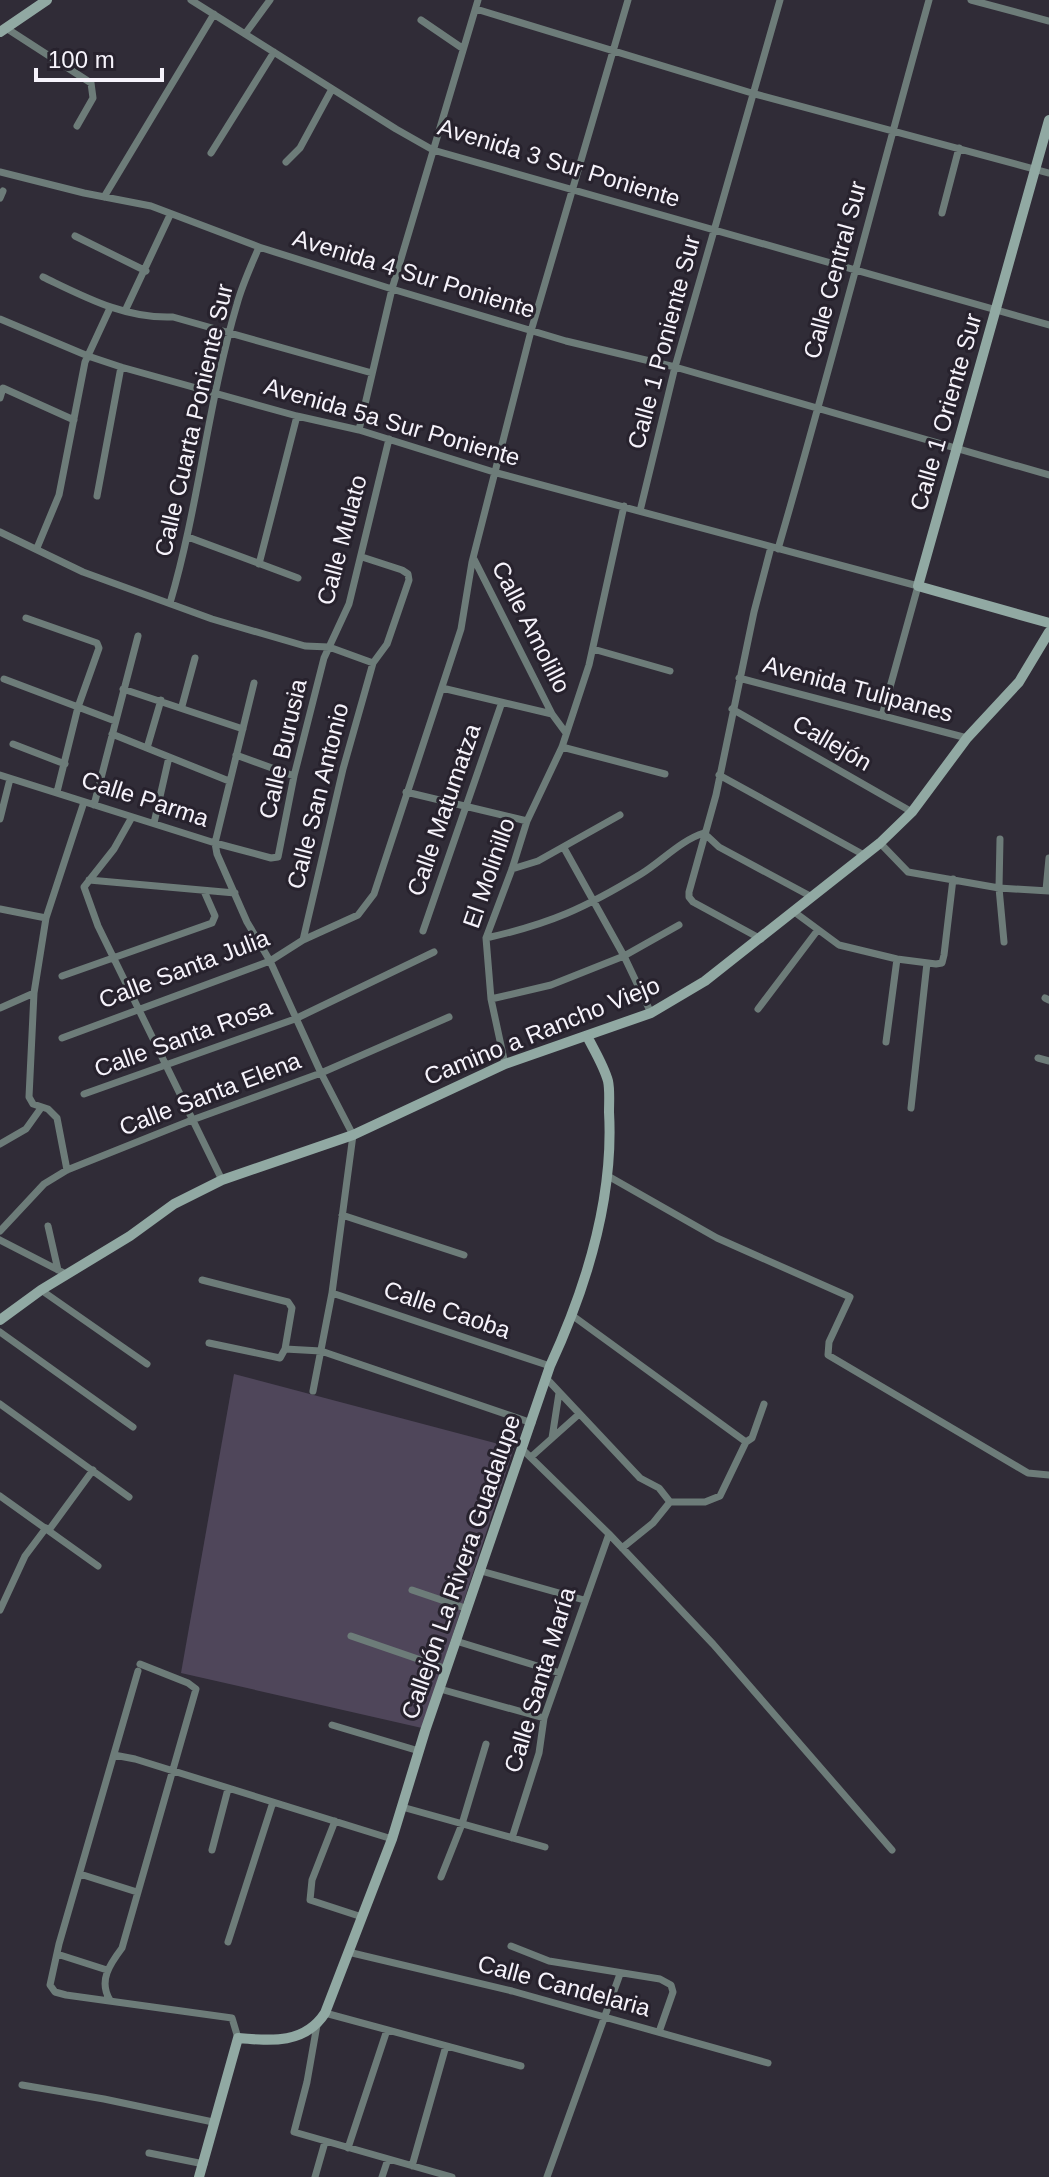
<svg xmlns="http://www.w3.org/2000/svg" width="1049" height="2177" viewBox="0 0 1049 2177" font-family="Arial,sans-serif">
<style>
.green{fill:#4f465a}
.lines{fill:none;stroke-linecap:round;stroke-linejoin:round}
.street{stroke:#6d7c79;stroke-width:7}
.secondary{stroke:#91a9a3;stroke-width:10}
.labels{text-anchor:middle;stroke-width:6;stroke-linejoin:round;paint-order:stroke}
.street-label{font-size:24px;fill:#f6f3fb;stroke:#27222d}
</style>
<rect width="100%" height="100%" fill="#302c37"/>
<!-- green -->
<path class="green" d="M 234,1374 L 514,1448 L 422,1728 L 181,1673 Z"/>
<g class="lines">
<!-- street -->
<path class="street" d="M 191,0 L 396,129 L 433,150 L 1049,325
M 971,0 L 1049,21
M 476,9 L 755,94 L 1049,173
M 421,20 L 462,48
M 6,28 L 91,83 L 93,98 L 77,126
M 245,34 L 270,0
M 211,153 L 274,52
M 286,162 L 300,148 L 332,89
M 0,172 L 84,193 L 151,206 L 259,247 L 392,289 L 566,341 L 675,367 L 1049,475
M 104,197 L 214,14
M 0,198 L 3,191
M 942,213 L 959,148
M 75,236 L 146,271
M 43,277 C 85,297 125,319 173,317 L 372,373
M 125,311 L 170,215
M 0,319 L 88,356 L 121,367 L 297,416 L 359,430 L 497,473 L 918,586 L 882,716
M 0,398 L 3,388 L 74,420
M 359,430 L 392,289 L 478,0
M 97,496 L 121,367
M 640,511 L 675,367 L 780,0
M 0,532 L 83,572 L 212,619 L 305,646 L 329,647 L 373,663
M 188,537 L 298,578
M 37,548 L 59,495 L 85,362 L 110,308
M 778,549 C 831,367 878,183 929,0
M 474,559 L 552,714
M 259,564 L 297,416
M 170,603 C 199,505 208,402 237,304 C 242,285 251,266 259,247
M 26,618 L 97,643 L 99,648 L 78,707 L 57,792
M 593,649 L 670,671
M 739,678 L 967,738
M 4,679 L 115,721
M 254,683 L 215,843 L 217,854 L 247,922 L 270,961 L 321,1073 L 353,1135 L 332,1293 L 313,1391
M 442,688 L 552,714 L 566,733
M 123,689 L 243,729
M 182,706 L 195,658
M 732,709 L 912,812
M 112,734 L 229,781
M 13,744 L 65,764
M 562,747 L 665,774
M 147,748 L 161,700
M 236,755 L 294,776
M 0,775 L 215,843 L 271,858 L 278,857 L 294,776 L 324,658 L 349,604 L 389,439
M 719,775 L 864,855
M 406,792 L 527,821
M 94,805 L 138,636
M 132,817 L 114,849 L 84,887 L 98,926 L 222,1180
M 0,819 L 10,779
M 154,823 L 169,757
M 704,833 L 719,847 L 812,897
M 1000,839 L 999,888 L 1004,942
M 880,843 L 908,872 L 999,888 L 1049,891
M 564,848 L 624,956 L 651,1013
M 512,869 L 538,861 L 620,815
M 89,880 L 235,893
M 1046,890 L 1049,858
M 0,909 L 46,918
M 793,911 L 839,945 L 897,959 L 936,964 L 942,963 L 944,955 L 953,879
M 423,931 L 502,702
M 486,938 C 550,924 585,908 641,874 C 662,861 681,840 704,833
M 761,939 L 693,902 L 689,897 L 689,892 L 716,795 L 754,612 L 771,547
M 303,940 L 343,769 L 373,663 L 387,644 L 409,580 L 408,574 L 402,570 L 362,557
M 62,976 L 212,923 L 215,916 L 204,891
M 34,993 L 29,1097 L 33,1104 L 48,1109 L 57,1118 L 67,1170
M 1045,998 L 1049,1000
M 491,999 L 551,985 L 624,956 L 679,925
M 0,1008 L 34,993 L 46,918 L 84,802
M 758,1009 L 817,931
M 62,1038 L 270,961 L 303,940 L 358,915 L 374,894 L 461,629 L 472,562 L 531,331 L 628,0
M 886,1042 L 897,959
M 1038,1058 L 1049,1061
M 505,1064 L 491,999 L 486,938 L 512,869 L 527,821 L 562,747 L 589,665 L 624,506
M 84,1094 L 295,1019 L 434,952
M 911,1108 L 927,963
M 0,1144 L 26,1129 L 41,1108
M 608,1176 L 717,1238 L 850,1297 L 829,1342 L 828,1355 L 1028,1473 L 1049,1475
M 342,1215 L 464,1255
M 48,1226 L 58,1270
M 0,1231 L 44,1184 L 67,1170 L 192,1120 L 321,1073 L 449,1017
M 0,1240 L 66,1274
M 202,1280 L 288,1302 L 292,1308 L 285,1349 L 280,1358 L 209,1343
M 41,1290 L 147,1364
M 332,1293 L 550,1366
M 573,1316 L 746,1442
M 0,1332 L 133,1427
M 285,1349 L 321,1351 L 532,1423
M 546,1378 L 640,1478 L 659,1488 L 670,1502
M 0,1404 L 129,1497
M 552,1438 L 559,1393
M 522,1449 L 609,1534 L 713,1644 L 892,1850
M 531,1457 L 578,1415
M 0,1496 L 98,1566
M 49,1530 L 93,1470
M 622,1548 L 653,1523 L 670,1502 L 705,1502 L 720,1496 L 746,1442 L 752,1438 L 764,1404
M 481,1571 L 584,1600
M 412,1590 L 468,1609
M 0,1610 L 25,1556 L 46,1528
M 351,1636 L 447,1669
M 456,1641 L 560,1673
M 138,1671 L 59,1944 L 50,1985 L 55,1992 L 66,1995 L 232,2018 L 238,2038
M 440,1689 L 544,1718
M 332,1725 L 419,1751
M 114,1755 L 135,1759 L 392,1839
M 402,1807 L 545,1847
M 335,1821 L 312,1880 L 310,1900 L 362,1917
M 512,1838 L 539,1753 L 544,1718 L 609,1534
M 212,1850 L 228,1789
M 80,1874 L 137,1892
M 441,1877 L 462,1824 L 486,1744
M 228,1942 L 273,1802
M 511,1946 L 549,1961 L 660,1979 L 671,1985 L 673,1992 L 659,2032
M 348,1952 L 512,1991 L 768,2063
M 57,1954 L 107,1970
M 110,2000 C 98,1981 110,1964 122,1948 L 196,1689 L 188,1683 L 140,1664
M 325,2013 L 521,2066
M 317,2025 L 307,2082 L 294,2132 L 452,2177
M 22,2085 L 104,2099 L 213,2122
M 348,2148 L 387,2030
M 149,2153 L 204,2164
M 412,2166 L 446,2046
M 315,2177 L 325,2142
M 382,2177 L 388,2159
M 547,2177 L 620,1974"/>
<!-- secondary -->
<path class="secondary" d="M 0,32 L 47,0
M 1049,120 L 918,586 L 1049,623
M 0,1320 L 41,1290 L 130,1236 L 174,1204 L 222,1180 L 353,1135 L 505,1064 L 651,1013 L 705,981 L 880,843 L 912,812 L 967,738 L 1019,682 L 1049,632
M 199,2177 L 238,2038 C 272,2041 305,2044 325,2013 L 392,1839 L 425,1731 L 550,1366 C 586,1288 614,1199 609,1112 C 609,1102 610,1090 608,1081 C 604,1066 594,1050 587,1036"/>
</g>
<g class="labels">
<!-- street labels -->
<g class="street-label">
<text transform="translate(559 163) rotate(17)" y="8">Avenida 3 Sur Poniente</text>
<text transform="translate(835 270) rotate(-75)" y="8">Calle Central Sur</text>
<text transform="translate(414 274) rotate(17)" y="8">Avenida 4 Sur Poniente</text>
<text transform="translate(664 342) rotate(-75)" y="8">Calle 1 Poniente Sur</text>
<text transform="translate(946 412) rotate(-74)" y="8">Calle 1 Oriente Sur</text>
<text transform="translate(194 420) rotate(-77)" y="8">Calle Cuarta Poniente Sur</text>
<text transform="translate(392 422) rotate(16)" y="8">Avenida 5a Sur Poniente</text>
<text transform="translate(342 540) rotate(-75)" y="8">Calle Mulato</text>
<text transform="translate(531 627) rotate(63)" y="8">Calle Amolillo</text>
<text transform="translate(858 689) rotate(15)" y="8">Avenida Tulipanes</text>
<text transform="translate(832 743) rotate(30)" y="8">Callejón</text>
<text transform="translate(283 749) rotate(-77)" y="8">Calle Burusia</text>
<text transform="translate(318 796) rotate(-76)" y="8">Calle San Antonio</text>
<text transform="translate(145 799) rotate(18)" y="8">Calle Parma</text>
<text transform="translate(444 810) rotate(-71)" y="8">Calle Matumatza</text>
<text transform="translate(489 873) rotate(-71)" y="8">El Molinillo</text>
<text transform="translate(184 969) rotate(-21)" y="8">Calle Santa Julia</text>
<text transform="translate(542 1031) rotate(-22)" y="8">Camino a Rancho Viejo</text>
<text transform="translate(183 1038) rotate(-20)" y="8">Calle Santa Rosa</text>
<text transform="translate(210 1094) rotate(-21)" y="8">Calle Santa Elena</text>
<text transform="translate(447 1310) rotate(19)" y="8">Calle Caoba</text>
<text transform="translate(461 1567) rotate(-71)" y="8">Callejón La Rivera Guadalupe</text>
<text transform="translate(540 1680) rotate(-73)" y="8">Calle Santa María</text>
<text transform="translate(564 1986) rotate(15)" y="8">Calle Candelaria</text>
</g>
</g>
<!-- scale -->
<path d="M36 68v12h126v-12" fill="none" stroke="#f6f3fb" stroke-width="4"/>
<text x="48" y="68" font-size="24" fill="#f6f3fb" stroke="#27222d" stroke-width="6" paint-order="stroke">100 m</text>
</svg>
